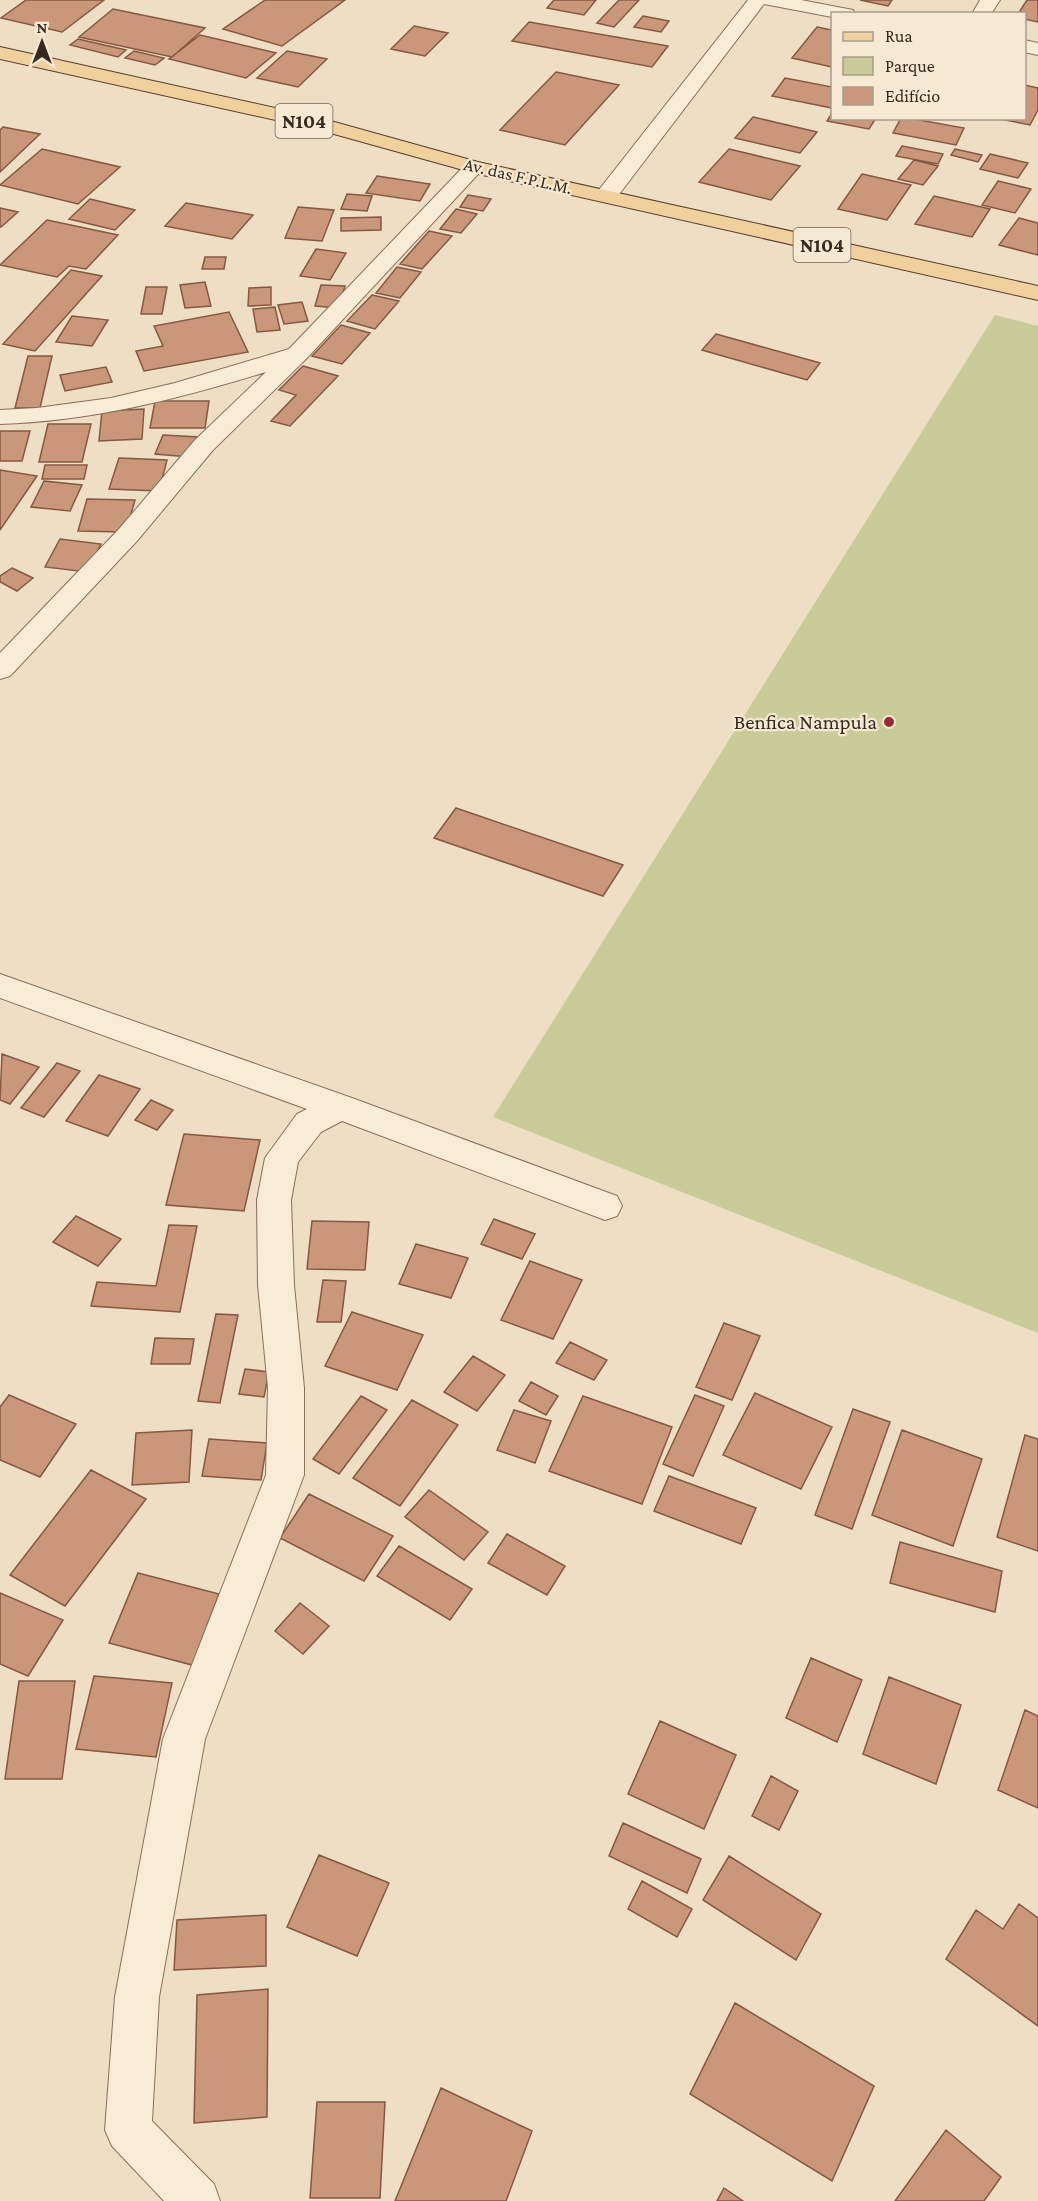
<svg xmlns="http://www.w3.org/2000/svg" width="1038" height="2201" viewBox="0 0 1038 2201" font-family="'Crimson Pro',serif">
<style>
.green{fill:#c9cb98}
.building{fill:#cb977b;stroke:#865841;stroke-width:1.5}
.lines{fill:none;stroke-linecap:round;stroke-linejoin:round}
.street-casing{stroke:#88705b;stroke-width:2}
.primary-casing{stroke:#563e2f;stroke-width:2}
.street{fill:#f8ecd7;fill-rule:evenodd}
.primary{fill:#f0d09d;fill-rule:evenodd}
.poi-dot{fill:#962c34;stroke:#f5e9d4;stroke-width:2}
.labels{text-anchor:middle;stroke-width:4.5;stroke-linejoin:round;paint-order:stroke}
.far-street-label{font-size:18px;fill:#38291f;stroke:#f5e9d4}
.shield{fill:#f5e9d4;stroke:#716355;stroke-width:1.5}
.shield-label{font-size:20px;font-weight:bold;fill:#38291f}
.poi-label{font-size:21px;fill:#38291f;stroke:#f5e9d4;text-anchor:end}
</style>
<rect width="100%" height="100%" fill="#eddec4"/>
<!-- green -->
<path class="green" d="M 995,315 L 1038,326 L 1038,1333 L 493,1117 Z"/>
<!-- building -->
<path class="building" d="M 26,0 L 104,0 L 62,32 L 1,18 Z
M 265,0 L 345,0 L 282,46 L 223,29 Z
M 554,0 L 596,0 L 584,15 L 547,8 Z
M 619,0 L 639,0 L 614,27 L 597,23 Z
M 860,0 L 892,0 L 888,6 Z
M 1027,0 L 1038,0 L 1038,22 L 1024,19 L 1024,14 L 1018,14 Z
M 113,9 L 205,28 L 172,57 L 79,37 Z
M 643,16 L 669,21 L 661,32 L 634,27 Z
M 529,22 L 668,46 L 652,67 L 512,41 Z
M 414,26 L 448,33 L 425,56 L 391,49 Z
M 817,27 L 832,30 L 832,67 L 792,58 Z
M 200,35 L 276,53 L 246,78 L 169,59 Z
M 78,39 L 126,50 L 118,57 L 70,45 Z
M 134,51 L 164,58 L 155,65 L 125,58 Z
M 287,51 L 327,59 L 298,87 L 257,78 Z
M 556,72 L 619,85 L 565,145 L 500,130 Z
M 785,78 L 832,87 L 832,108 L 772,96 Z
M 1024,85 L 1038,88 L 1038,110 L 1030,125 L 995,118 L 1024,118 Z
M 832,113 L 832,118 L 876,118 L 869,129 L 827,121 Z
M 753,117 L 817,132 L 800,153 L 735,138 Z
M 901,118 L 908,118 L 964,128 L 956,145 L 893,133 Z
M 3,127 L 40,134 L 0,172 L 0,130 Z
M 902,146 L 943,154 L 938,164 L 896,156 Z
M 42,149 L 120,167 L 78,204 L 0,185 Z
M 729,149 L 800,166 L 771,200 L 699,182 Z
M 955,149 L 982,155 L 978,162 L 951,155 Z
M 990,154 L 1028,163 L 1018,178 L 980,169 Z
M 914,160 L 938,166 L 923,185 L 898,179 Z
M 862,174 L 911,185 L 887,220 L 838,209 Z
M 377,176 L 430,184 L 420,201 L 366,193 Z
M 998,181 L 1031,189 L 1015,213 L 982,205 Z
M 347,194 L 372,196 L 367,211 L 341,209 Z
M 468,195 L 491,199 L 483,211 L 460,207 Z
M 934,196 L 990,209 L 972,237 L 915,224 Z
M 90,199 L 135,210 L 115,230 L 69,219 Z
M 186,203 L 253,215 L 232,239 L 165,226 Z
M 298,207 L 334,210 L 322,241 L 285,238 Z
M 0,208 L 18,212 L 1,227 L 0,227 Z
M 456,209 L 477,214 L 461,233 L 440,229 Z
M 381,217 L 381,230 L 341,231 L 341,218 Z
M 1019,218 L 1038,223 L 1038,255 L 999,245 Z
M 47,220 L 118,235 L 86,269 L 69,266 L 57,277 L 0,265 Z
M 429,231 L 452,236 L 422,269 L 400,264 Z
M 316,249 L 346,253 L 330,280 L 300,276 Z
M 205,257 L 226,257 L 224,269 L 202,269 Z
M 397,267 L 421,272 L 400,298 L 376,293 Z
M 71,270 L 102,276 L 35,351 L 3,344 Z
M 205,282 L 211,306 L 185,308 L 180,285 Z
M 321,285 L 345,286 L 338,308 L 315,306 Z
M 146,287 L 167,287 L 162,314 L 141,314 Z
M 271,287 L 271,305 L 248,306 L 249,288 Z
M 372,295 L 399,301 L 375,329 L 347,321 Z
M 302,302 L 308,321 L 284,324 L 278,305 Z
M 275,307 L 280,330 L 257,332 L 253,309 Z
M 229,312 L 248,352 L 144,371 L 136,351 L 163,346 L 154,326 Z
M 72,316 L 108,320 L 92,346 L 56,342 Z
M 341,325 L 370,333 L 342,364 L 312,356 Z
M 716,334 L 820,363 L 807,380 L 702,350 Z
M 28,356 L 52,356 L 40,408 L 15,408 Z
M 303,366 L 338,376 L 290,426 L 271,421 L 296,395 L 279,390 Z
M 106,367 L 112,382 L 65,391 L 60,375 Z
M 155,401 L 209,401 L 205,428 L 150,428 Z
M 144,409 L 142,439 L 99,441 L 102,411 Z
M 48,424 L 91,424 L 82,462 L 39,462 Z
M 0,431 L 30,431 L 22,461 L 0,461 Z
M 163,435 L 198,437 L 190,457 L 155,454 Z
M 119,458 L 167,460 L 159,491 L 109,489 Z
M 45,465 L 87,465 L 84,479 L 42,479 Z
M 0,470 L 37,476 L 0,530 Z
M 44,481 L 82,485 L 70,511 L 31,507 Z
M 87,499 L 135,500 L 126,532 L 78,531 Z
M 60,539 L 101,544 L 87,572 L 45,567 Z
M 12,568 L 33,578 L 17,591 L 0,582 L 0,576 Z
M 456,808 L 623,865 L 603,896 L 434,838 Z
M 2,1054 L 39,1067 L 10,1104 L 0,1100 Z
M 57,1063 L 80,1071 L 44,1117 L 21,1108 Z
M 99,1075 L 140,1089 L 108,1136 L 66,1121 Z
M 151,1100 L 173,1110 L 157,1130 L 135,1120 Z
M 184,1134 L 260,1140 L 244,1211 L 166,1205 Z
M 76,1216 L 121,1239 L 98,1266 L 53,1242 Z
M 494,1219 L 535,1234 L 522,1259 L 481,1244 Z
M 312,1221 L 369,1222 L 365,1270 L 307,1269 Z
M 169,1225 L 197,1226 L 180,1312 L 91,1306 L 97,1282 L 156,1286 Z
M 416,1244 L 468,1258 L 451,1298 L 399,1284 Z
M 530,1261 L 582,1280 L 553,1339 L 501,1320 Z
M 323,1280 L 346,1281 L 341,1322 L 317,1322 Z
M 352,1312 L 423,1335 L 397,1390 L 325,1366 Z
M 216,1314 L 238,1315 L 220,1403 L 198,1401 Z
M 724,1323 L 760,1336 L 732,1400 L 696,1387 Z
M 155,1338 L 194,1339 L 190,1364 L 151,1364 Z
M 570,1342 L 607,1360 L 594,1380 L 556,1363 Z
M 473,1356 L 505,1375 L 477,1411 L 444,1392 Z
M 245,1369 L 269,1372 L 264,1397 L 239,1394 Z
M 531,1382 L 558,1396 L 546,1415 L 519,1401 Z
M 755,1393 L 832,1427 L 801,1489 L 723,1455 Z
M 9,1395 L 76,1424 L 40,1477 L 0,1460 L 0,1407 Z
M 695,1395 L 724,1406 L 693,1476 L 663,1464 Z
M 361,1396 L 387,1410 L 339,1474 L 313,1459 Z
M 583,1396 L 672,1427 L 642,1504 L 549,1471 Z
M 412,1400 L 458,1425 L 400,1506 L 353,1478 Z
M 853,1409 L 890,1422 L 852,1529 L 815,1515 Z
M 514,1410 L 551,1421 L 535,1463 L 497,1450 Z
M 192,1430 L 189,1482 L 132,1485 L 136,1433 Z
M 902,1430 L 982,1459 L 953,1546 L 872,1515 Z
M 1025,1435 L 1038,1439 L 1038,1551 L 997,1537 Z
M 209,1439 L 267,1443 L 261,1480 L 202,1476 Z
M 91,1470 L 146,1499 L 65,1606 L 10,1575 Z
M 669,1476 L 756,1508 L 741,1544 L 654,1511 Z
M 429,1490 L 488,1532 L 464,1560 L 405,1517 Z
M 309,1494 L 393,1536 L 364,1581 L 280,1538 Z
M 507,1534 L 565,1566 L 547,1595 L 488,1563 Z
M 900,1542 L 1002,1571 L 995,1612 L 890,1583 Z
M 399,1546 L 472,1589 L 450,1620 L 377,1576 Z
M 138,1573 L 219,1594 L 192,1665 L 109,1643 Z
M 0,1593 L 63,1620 L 28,1676 L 0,1664 Z
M 300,1603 L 329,1626 L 303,1654 L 275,1631 Z
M 811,1658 L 862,1680 L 837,1742 L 786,1718 Z
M 94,1676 L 172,1683 L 156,1757 L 76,1749 Z
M 889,1677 L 961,1705 L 936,1784 L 863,1754 Z
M 19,1681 L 75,1681 L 62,1779 L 5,1779 Z
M 1025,1710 L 1038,1716 L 1038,1808 L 998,1790 Z
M 660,1721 L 736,1755 L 704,1829 L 628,1794 Z
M 771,1776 L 798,1791 L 779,1830 L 752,1816 Z
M 623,1823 L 701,1859 L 687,1893 L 609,1856 Z
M 319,1855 L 389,1883 L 357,1956 L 287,1927 Z
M 729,1856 L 821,1914 L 796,1960 L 703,1900 Z
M 642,1881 L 692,1909 L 677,1937 L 628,1909 Z
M 1019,1904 L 1038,1918 L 1038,2026 L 946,1959 L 976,1910 L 1003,1929 Z
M 266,1915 L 266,1966 L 174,1970 L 177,1920 Z
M 268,1989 L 267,2117 L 194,2123 L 197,1995 Z
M 735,2003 L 874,2086 L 832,2181 L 690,2094 Z
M 441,2088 L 532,2131 L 506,2201 L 395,2201 Z
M 317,2102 L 385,2102 L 380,2198 L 310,2198 Z
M 946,2130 L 1001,2177 L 984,2201 L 895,2201 Z
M 724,2188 L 743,2201 L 717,2201 Z"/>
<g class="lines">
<!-- street casing -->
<g class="street-casing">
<path id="street" d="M 748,0 L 801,0 L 853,10 L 855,14 L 832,14 L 832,17 L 764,4 L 614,201 L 598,201 L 595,196 L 598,191 Z
M 980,0 L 1000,0 L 991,14 L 972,14 Z
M 1024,40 L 1038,43 L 1038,55 L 1024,52 Z
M 474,161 L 481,163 L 485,167 L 481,171 L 306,359 L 213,450 L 137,541 L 10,676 L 0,679 L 0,653 L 119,529 L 195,440 L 266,372 C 179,399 92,421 0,424 L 0,410 L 37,408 L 111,398 L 175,383 L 289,349 L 467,163 Z
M 0,974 L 352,1098 L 617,1196 L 622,1206 L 617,1216 L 605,1220 L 342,1121 L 321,1132 L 298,1162 L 291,1200 L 294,1285 L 304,1388 L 304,1475 L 205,1739 L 159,1997 L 152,2121 L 214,2184 L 220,2201 L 164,2201 L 112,2146 L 105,2130 L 115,1997 L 163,1739 L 266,1475 L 268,1388 L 258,1285 L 257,1200 L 265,1158 L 297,1114 L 307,1109 L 0,998 Z"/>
</g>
<!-- primary casing -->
<g class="primary-casing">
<path id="primary" d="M 0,47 L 320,118 L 478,162 L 1038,286 L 1038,300 L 474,173 L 316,129 L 0,59 Z"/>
</g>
<!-- street -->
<use href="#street" class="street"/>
<!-- primary -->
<use href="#primary" class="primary"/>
</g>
<!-- markers -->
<circle class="poi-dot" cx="889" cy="722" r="6"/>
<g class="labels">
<!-- far-street labels -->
<g class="far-street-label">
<text transform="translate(518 176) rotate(13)" y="6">Av. das F.P.L.M.</text>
</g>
<!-- shield labels -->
<g class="shield">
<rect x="275.5" y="104" width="57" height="34" rx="4.5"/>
<rect x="793.5" y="228" width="57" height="34" rx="4.5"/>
</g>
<g class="shield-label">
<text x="304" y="128">N104</text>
<text x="822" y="252">N104</text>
</g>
<!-- poi labels -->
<g class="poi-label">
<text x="877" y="729">Benfica Nampula</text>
</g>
</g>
<!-- legend -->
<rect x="831" y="12" width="195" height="108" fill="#f5e9d4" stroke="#a99c8c" stroke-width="1.5"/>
<rect x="843" y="32" width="30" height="9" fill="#f0d09d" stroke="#a99c8c" stroke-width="1.5"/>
<text x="885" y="42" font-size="18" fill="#38291f">Rua</text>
<rect x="843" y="57" width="30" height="18" fill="#c9cb98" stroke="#a99c8c" stroke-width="1.5"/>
<text x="885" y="72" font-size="18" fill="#38291f">Parque</text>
<rect x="843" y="87" width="30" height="18" fill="#cb977b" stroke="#a99c8c" stroke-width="1.5"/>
<text x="885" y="102" font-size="18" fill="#38291f">Edifício</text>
<!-- north arrow -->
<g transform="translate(42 42)" stroke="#f5e9d4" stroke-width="4.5" paint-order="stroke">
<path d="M0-4.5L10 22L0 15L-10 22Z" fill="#38291f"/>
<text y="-9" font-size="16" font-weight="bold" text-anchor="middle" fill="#38291f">N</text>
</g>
</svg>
